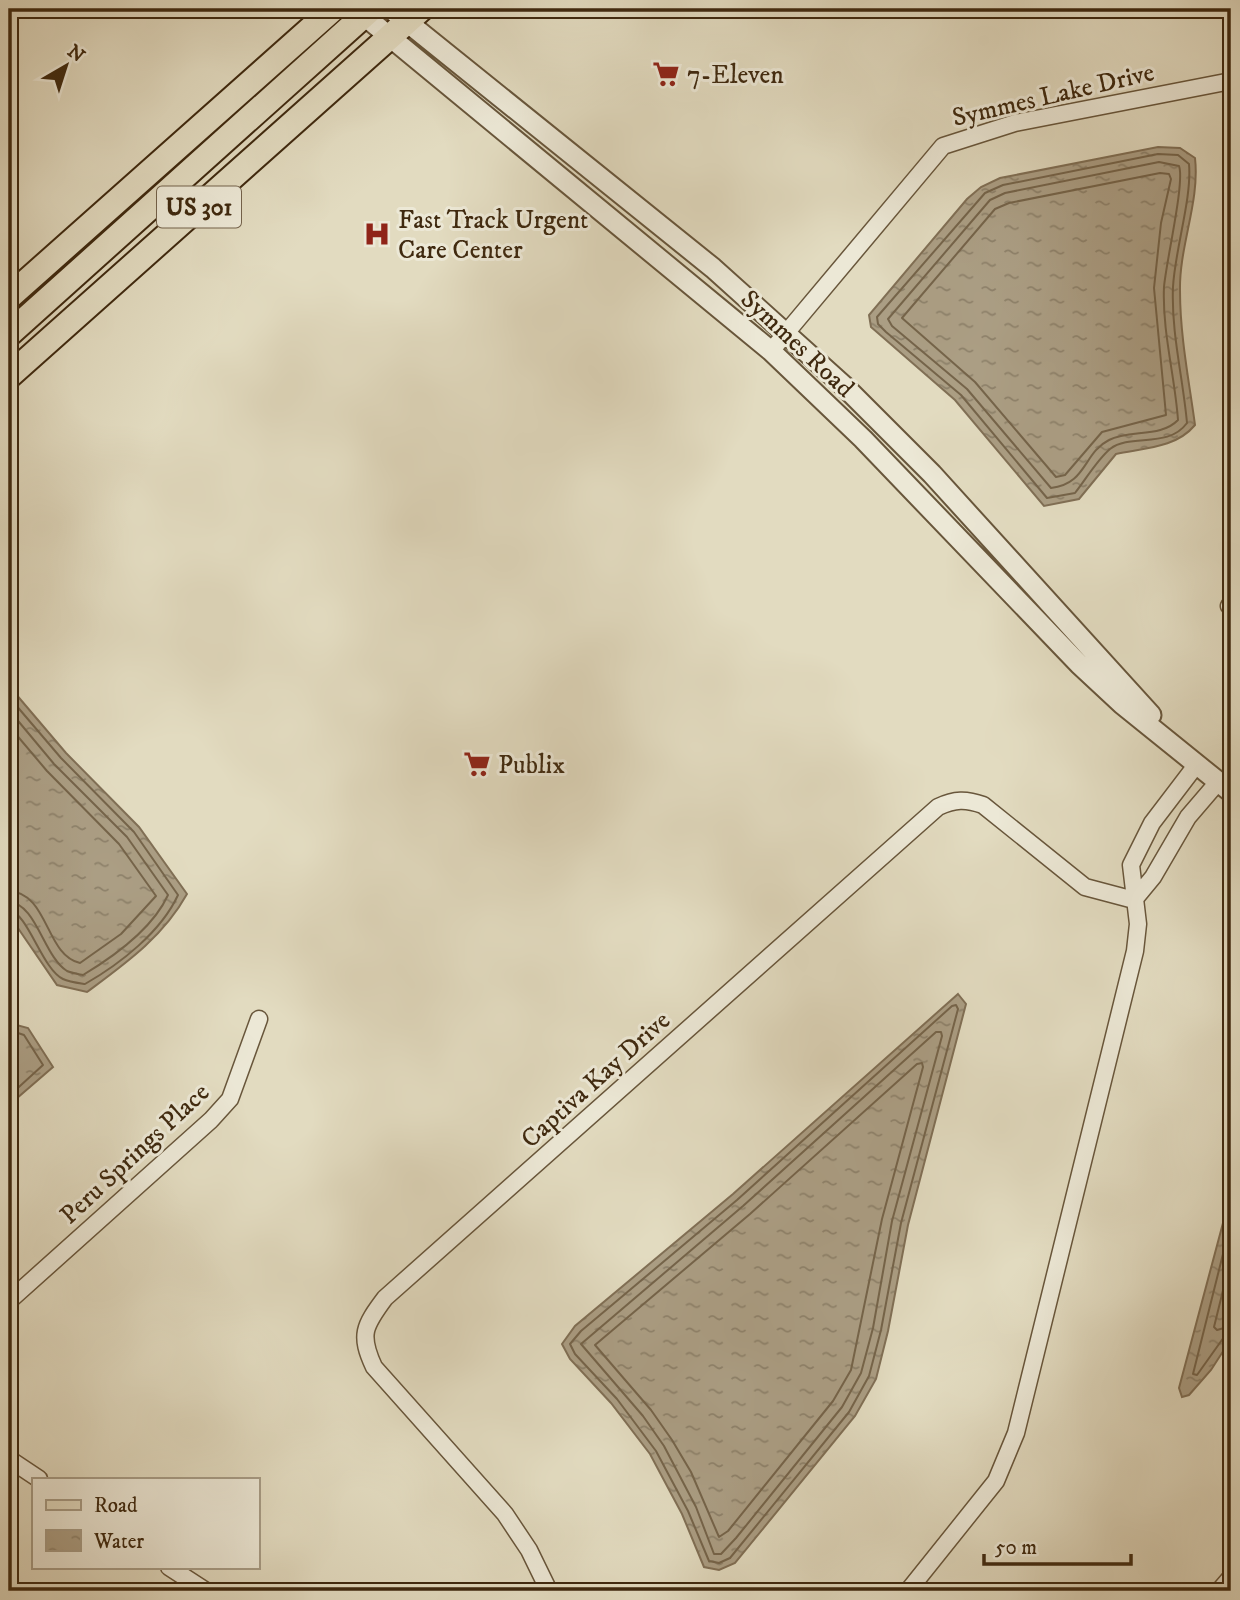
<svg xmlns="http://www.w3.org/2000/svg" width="1240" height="1600" viewBox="0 0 1240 1600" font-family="'IM FELL DW Pica',serif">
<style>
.water{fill:url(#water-ripples);stroke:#806f55;stroke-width:2}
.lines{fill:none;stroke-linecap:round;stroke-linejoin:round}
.shore{stroke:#75644a;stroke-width:2}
.minor-casing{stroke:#68563b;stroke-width:19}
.tertiary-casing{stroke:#68563b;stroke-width:23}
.primary-casing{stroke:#3f290f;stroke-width:28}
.minor{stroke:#ece8d6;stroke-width:16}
.tertiary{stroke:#ece8d6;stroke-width:19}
.primary{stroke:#e2dbc0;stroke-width:24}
.labels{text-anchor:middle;stroke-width:6;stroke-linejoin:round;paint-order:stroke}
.shield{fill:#ece8d6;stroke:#73624b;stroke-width:2}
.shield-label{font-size:24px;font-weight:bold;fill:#3f290f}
.poi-label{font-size:26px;fill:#3f290f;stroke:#ece8d6;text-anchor:start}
.street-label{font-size:26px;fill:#3f290f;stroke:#ece8d6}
</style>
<defs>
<pattern id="water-ripples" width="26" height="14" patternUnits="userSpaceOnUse" patternTransform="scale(1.75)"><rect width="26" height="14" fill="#ab9e84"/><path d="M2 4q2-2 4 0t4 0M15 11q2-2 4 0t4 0" fill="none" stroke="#8d816a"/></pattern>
</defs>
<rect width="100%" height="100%" fill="#e2dbc0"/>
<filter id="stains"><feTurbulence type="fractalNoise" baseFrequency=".00286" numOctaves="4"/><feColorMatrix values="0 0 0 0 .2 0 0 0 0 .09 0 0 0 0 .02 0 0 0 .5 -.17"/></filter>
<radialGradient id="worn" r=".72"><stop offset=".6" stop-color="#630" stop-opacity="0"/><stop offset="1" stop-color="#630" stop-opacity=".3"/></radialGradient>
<!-- water -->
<path class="water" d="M 1158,147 L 1180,148 L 1195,158 C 1200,202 1179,246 1180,291 C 1180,335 1189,381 1195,425 C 1176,448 1144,448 1116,454 L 1079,499 L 1044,506 L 955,400 L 871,327 L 869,315 L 967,199 L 981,187 L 1000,178 Z
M 9,686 L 66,753 L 139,827 L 187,894 C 163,937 126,963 87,992 L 57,985 L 9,915 Z
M 958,994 L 966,1004 L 908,1225 L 888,1331 L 876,1379 L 855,1416 L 735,1563 L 719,1570 L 704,1567 L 682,1514 L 650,1454 L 611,1403 L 570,1359 L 562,1344 L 575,1326 L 733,1194 Z
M 9,1023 L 28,1028 L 53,1067 L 9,1105 Z
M 1231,1193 L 1231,1339 L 1211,1370 L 1189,1395 L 1182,1397 L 1179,1388 Z"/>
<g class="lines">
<!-- shore -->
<path class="shore" d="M 1158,154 L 1178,155 L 1189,164 C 1192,199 1175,249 1173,287 C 1171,332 1183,378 1187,423 C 1168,449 1131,433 1110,449 C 1097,460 1086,479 1075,493 L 1047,498 L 961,395 L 886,332 L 878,324 L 877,317 L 985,193 L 1003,185 Z
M 1159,162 L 1179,166 C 1185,182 1166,262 1164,287 C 1162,331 1175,377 1178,420 C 1161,438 1129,429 1109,440 C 1083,453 1087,484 1051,488 L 967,389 L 892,326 L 888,319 L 990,200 L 1005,193 Z
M 1160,173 L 1169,174 L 1171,179 L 1161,223 L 1154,288 L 1166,415 L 1102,432 L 1065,475 L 1056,477 L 975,382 L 902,318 L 995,209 L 1009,203 Z
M 9,697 L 61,758 L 134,832 L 178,895 C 161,932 120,964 85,984 C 78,983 69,982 63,979 C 42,969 28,913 9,910
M 9,710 L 54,764 L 127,837 L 168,895 C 153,928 113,957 83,975 C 78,974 71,973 67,971 C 44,957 36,903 9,902
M 9,726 L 47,771 L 119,844 L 156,896 L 121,934 L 80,963 C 45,955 49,893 9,891
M 952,1006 L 956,1005 L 958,1009 L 901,1223 L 881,1330 L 869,1376 L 849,1412 L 730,1558 L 719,1563 L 709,1561 L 688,1511 L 656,1451 L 617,1399 L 575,1354 L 570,1344 L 581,1331 L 737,1200 Z
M 9,1030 L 24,1035 L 43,1065 L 9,1096
M 936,1032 L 941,1032 L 942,1036 L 892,1221 L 873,1328 L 861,1373 L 842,1407 L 736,1538 L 721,1554 L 714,1554 L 696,1507 L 664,1446 L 643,1416 L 581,1344 L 743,1206 Z
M 917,1064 L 922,1063 L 923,1067 L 882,1219 L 851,1370 L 833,1401 L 728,1531 L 719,1537 L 691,1472 L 672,1440 L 651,1410 L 595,1345 L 750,1214 Z
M 1231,1222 L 1193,1374 L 1197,1375 L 1224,1337 L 1231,1335
M 1231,1258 L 1214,1327 L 1217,1330 L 1231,1326"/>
<!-- minor casing -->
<g class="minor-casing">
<path id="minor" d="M 771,351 L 943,146 L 1015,123 L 1231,81
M 1229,606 L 1231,605
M 1134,900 L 1153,877 L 1188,817 L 1218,782
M 9,1301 L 211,1120 L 230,1099 L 259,1019
M 9,1459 L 39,1479
M 169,1567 L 206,1591
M 549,1591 L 529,1550 L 505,1514 L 374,1367 C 359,1335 364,1326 385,1298 L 938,807 C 955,799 966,799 983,805 L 1085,887 L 1134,900
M 908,1591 L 996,1481 L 1016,1433 L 1135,951 L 1138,924 L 1131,865 L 1152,823 L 1197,764
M 1219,1591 L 1231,1577"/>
</g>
<!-- tertiary casing -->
<g class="tertiary-casing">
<path id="tertiary" d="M 356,9 L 771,351 L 863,439 L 1079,664 L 1122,704 L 1231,792
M 391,9 L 713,268 L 843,385 L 932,474 L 1151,715"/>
</g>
<!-- primary casing -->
<g class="primary-casing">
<path id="primary" d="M 9,297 L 333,9
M 9,334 L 371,9
M 9,376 L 421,9"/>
</g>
<!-- minor -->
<use href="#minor" class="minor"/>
<!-- tertiary -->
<use href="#tertiary" class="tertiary"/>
<!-- primary -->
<use href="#primary" class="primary"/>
</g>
<!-- icons -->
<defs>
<g id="supermarket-bare" transform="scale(2.1)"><path d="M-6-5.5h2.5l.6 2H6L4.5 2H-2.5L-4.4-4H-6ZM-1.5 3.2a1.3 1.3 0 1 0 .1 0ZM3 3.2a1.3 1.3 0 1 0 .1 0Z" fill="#8f2418" stroke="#ece8d6" stroke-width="2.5" paint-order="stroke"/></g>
<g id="hospital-bare" transform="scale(2.1)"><path d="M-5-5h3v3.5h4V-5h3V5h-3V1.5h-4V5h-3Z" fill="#8f2418" stroke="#ece8d6" stroke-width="2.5" paint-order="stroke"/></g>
</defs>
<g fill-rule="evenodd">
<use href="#supermarket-bare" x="666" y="74"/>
<use href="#hospital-bare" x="377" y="234"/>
<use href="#supermarket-bare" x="477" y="764"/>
</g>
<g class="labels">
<!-- shield labels -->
<rect class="shield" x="157" y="186.5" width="84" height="41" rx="5"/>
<g class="shield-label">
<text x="199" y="215">US 301</text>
</g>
<!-- poi labels -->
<g class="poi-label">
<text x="687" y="83">7-Eleven</text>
<text x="398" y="228">Fast Track Urgent<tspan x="398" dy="30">Care Center</tspan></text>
<text x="498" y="773">Publix</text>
</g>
<!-- street labels -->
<g class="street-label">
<text transform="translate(1053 94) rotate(-13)" y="9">Symmes Lake Drive</text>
<text transform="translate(798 343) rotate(43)" y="9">Symmes Road</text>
<text transform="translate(595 1079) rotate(-42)" y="9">Captiva Kay Drive</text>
<text transform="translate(134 1153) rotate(-43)" y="9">Peru Springs Place</text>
</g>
</g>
<!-- margin -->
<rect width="1240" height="1600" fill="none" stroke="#e2dbc0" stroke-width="35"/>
<rect x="10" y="10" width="1219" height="1579" fill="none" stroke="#3f290f" stroke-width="3.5"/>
<rect x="18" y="18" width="1205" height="1565" fill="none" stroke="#3f290f" stroke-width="2"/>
<!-- legend -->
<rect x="32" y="1478" width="228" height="91" fill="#ece8d6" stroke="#a79c86" stroke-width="2"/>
<rect x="46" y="1500" width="35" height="10" fill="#e2dbc0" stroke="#a79c86" stroke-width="2"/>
<text x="94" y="1512" font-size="21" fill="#3f290f">Road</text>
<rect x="46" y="1530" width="35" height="21" fill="url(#water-ripples)" stroke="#a79c86" stroke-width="2"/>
<text x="94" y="1548" font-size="21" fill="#3f290f">Water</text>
<!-- north arrow -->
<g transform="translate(66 66) rotate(39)" stroke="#ece8d6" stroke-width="5" paint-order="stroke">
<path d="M0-5L12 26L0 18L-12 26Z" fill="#3f290f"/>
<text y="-10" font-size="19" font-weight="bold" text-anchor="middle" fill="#3f290f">N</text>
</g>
<!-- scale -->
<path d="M984 1554v10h147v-10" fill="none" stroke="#3f290f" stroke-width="3.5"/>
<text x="995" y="1554" font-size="21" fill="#3f290f" stroke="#ece8d6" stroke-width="5" paint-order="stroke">50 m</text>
<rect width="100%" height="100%" filter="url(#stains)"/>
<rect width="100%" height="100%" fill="url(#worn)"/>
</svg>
